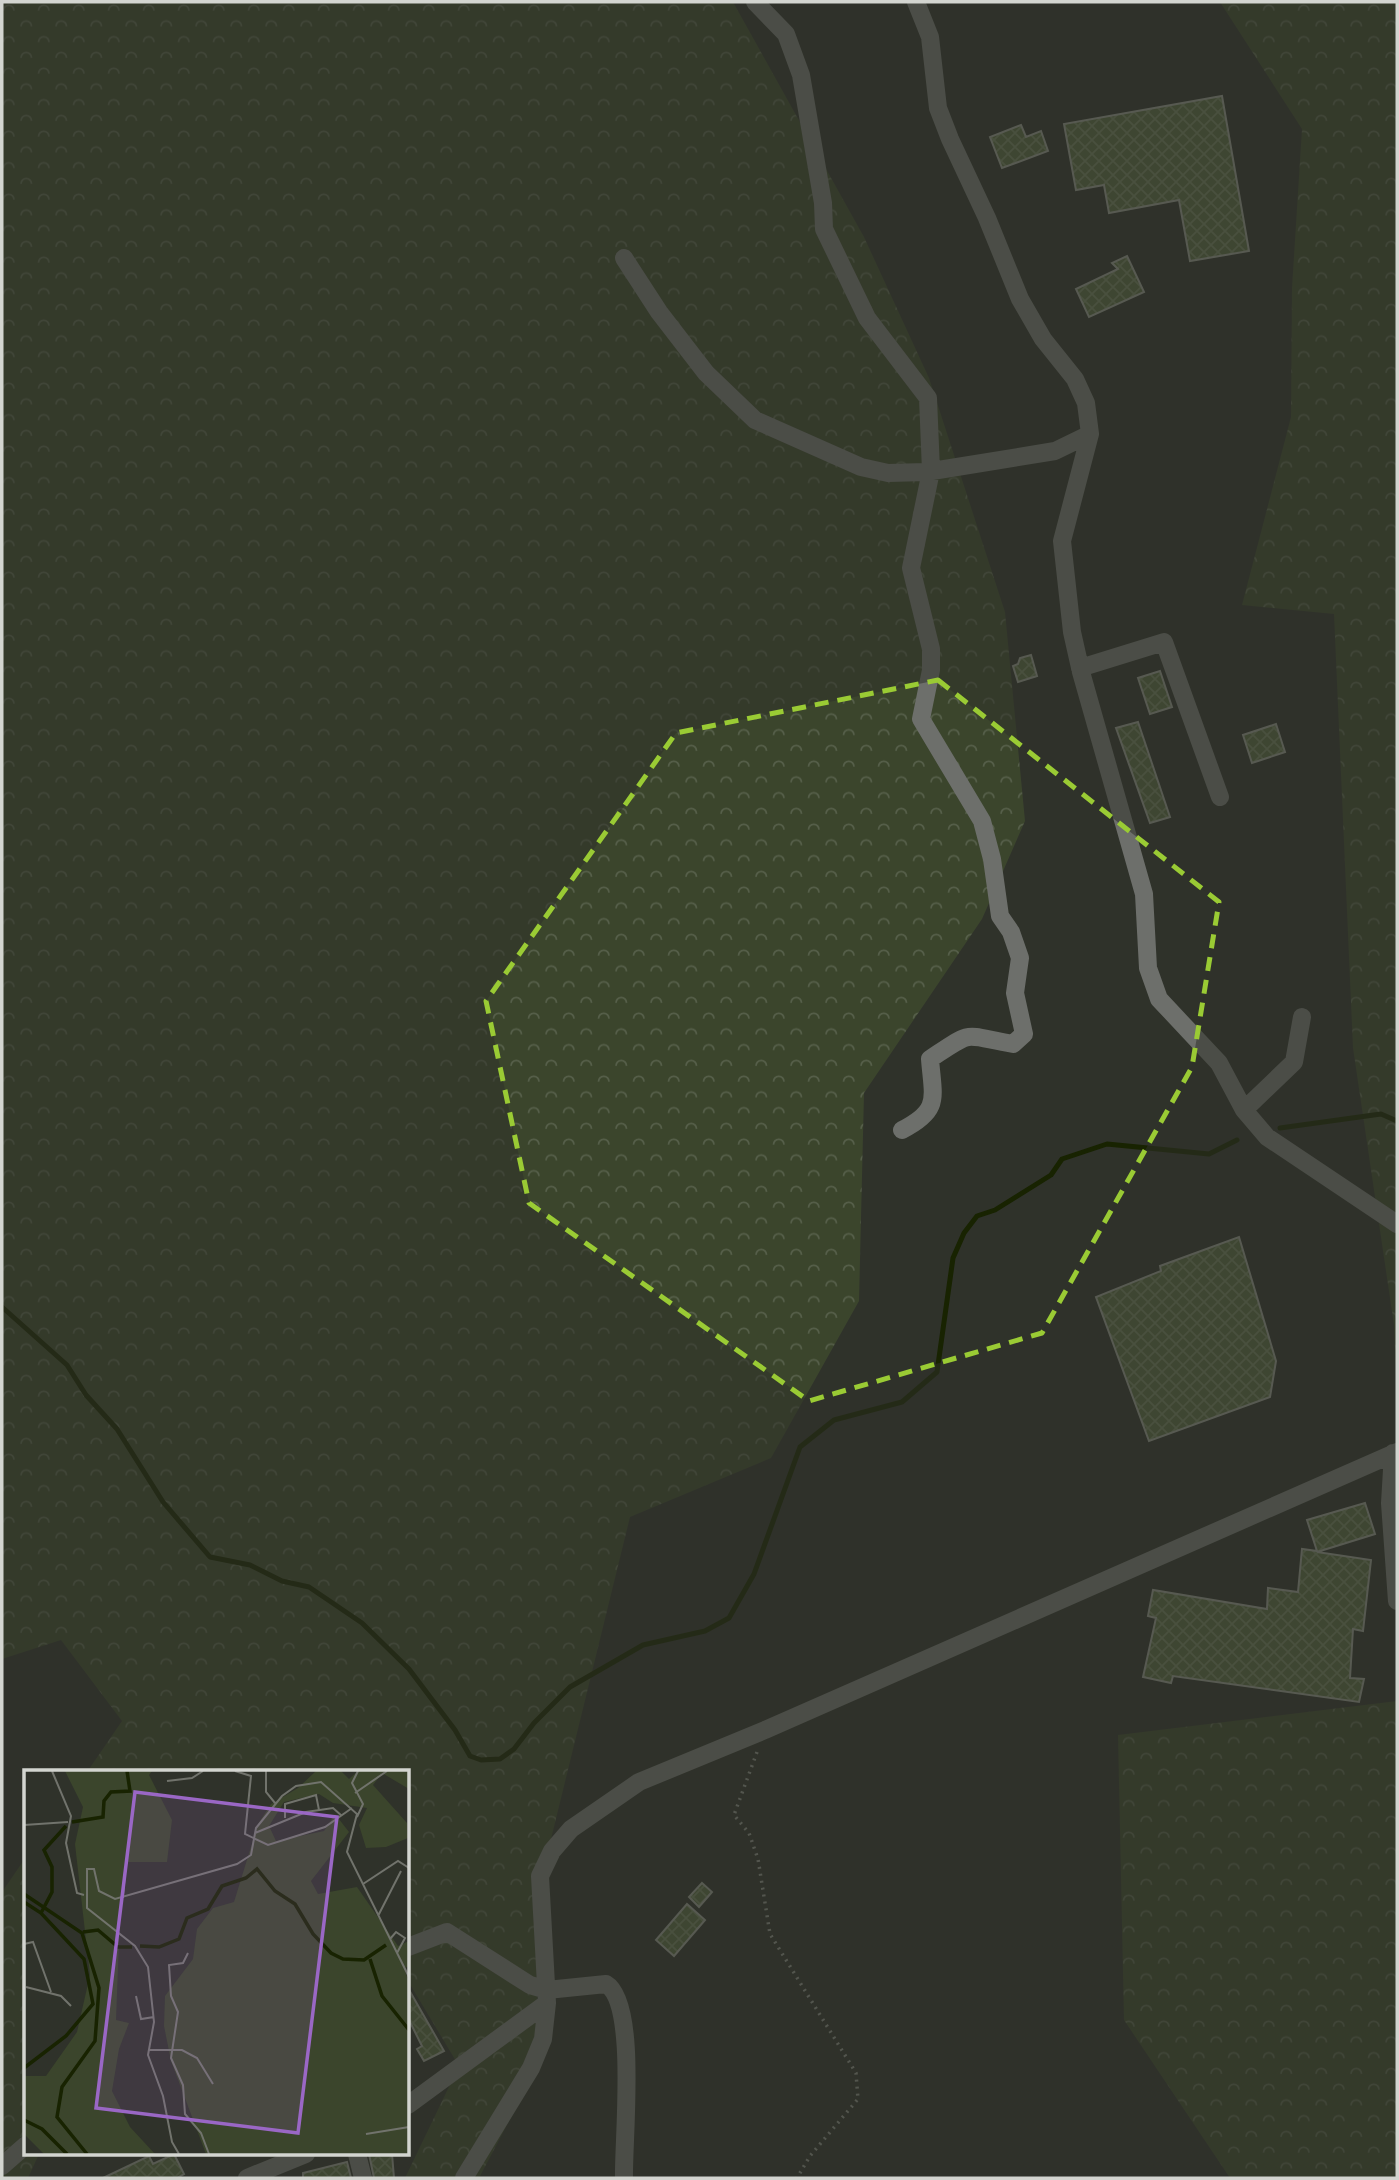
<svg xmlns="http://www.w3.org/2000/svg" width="1399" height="2180" viewBox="0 0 1399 2180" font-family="Inter,sans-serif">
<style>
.forest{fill:url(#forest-crowns)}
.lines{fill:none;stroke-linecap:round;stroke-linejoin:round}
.stream{stroke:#182301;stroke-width:5}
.building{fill:url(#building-cross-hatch);stroke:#878b81;stroke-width:2}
.path{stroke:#7e817a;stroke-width:3.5;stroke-dasharray:2 5;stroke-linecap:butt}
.minor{stroke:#6d6f6b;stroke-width:18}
.marked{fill:none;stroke:#9acb34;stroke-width:5;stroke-dasharray:14 9;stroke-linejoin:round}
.inset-river{fill:none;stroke:#182301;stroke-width:3.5}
.inset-road{fill:none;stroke:#71736c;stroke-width:2}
.view{fill:#9a67c5;fill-opacity:0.15;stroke:#9a67c5;stroke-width:3.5}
.inset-edge{fill:none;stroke:#d3d5d0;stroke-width:3.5}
</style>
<defs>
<pattern id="forest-crowns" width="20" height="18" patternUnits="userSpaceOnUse" patternTransform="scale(1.75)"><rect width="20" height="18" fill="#3b452c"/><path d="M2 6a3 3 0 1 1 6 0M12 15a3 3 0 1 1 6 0" fill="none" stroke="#565f4a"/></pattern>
<pattern id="building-cross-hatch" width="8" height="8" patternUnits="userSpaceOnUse" patternTransform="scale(1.75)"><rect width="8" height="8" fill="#51603c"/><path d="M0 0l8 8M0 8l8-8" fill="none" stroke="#697657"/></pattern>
</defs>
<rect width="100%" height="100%" fill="#2f322a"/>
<!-- forest -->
<path class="forest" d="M 2,2 L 733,2 L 864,237 L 929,378 L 1005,612 L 1025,821 L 982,919 L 864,1093 L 859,1301 L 771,1458 L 630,1517 L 551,1839 L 537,2001 L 536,2070 L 479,2178 L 405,2178 L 459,2066 L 408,1981 L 408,1772 L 87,1772 L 122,1721 L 61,1640 L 2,1659 Z
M 1220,2 L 1397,2 L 1397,1398 L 1394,1325 L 1353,1048 L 1334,614 L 1242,605 L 1291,417 L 1292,288 L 1302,129 Z
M 1397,1701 L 1397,2178 L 1230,2178 L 1124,2020 L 1118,1735 Z
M 26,1857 L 26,2154 L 39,2154 L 28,2178 L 2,2178 L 2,1892 Z"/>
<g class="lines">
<!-- stream -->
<path class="stream" d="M 1280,1128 L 1381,1114 L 1397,1121
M 2,1307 L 67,1365 L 86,1395 L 117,1429 L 163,1502 L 210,1557 L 250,1565 L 282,1581 L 309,1587 L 362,1623 L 409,1669 L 455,1730 L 470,1756 L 481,1760 L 500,1759 L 514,1749 L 534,1723 L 570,1687 L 643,1645 L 705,1631 L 729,1618 L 754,1574 L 800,1447 L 834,1420 L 902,1402 L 937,1372 L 953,1258 L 964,1233 L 977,1216 L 995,1210 L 1051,1175 L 1062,1159 L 1107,1144 L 1209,1154 L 1237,1140"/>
</g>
<!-- building -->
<path class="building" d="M 1222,96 L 1249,251 L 1190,261 L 1179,200 L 1109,213 L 1104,185 L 1076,190 L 1064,124 Z
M 1021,125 L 1026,137 L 1041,131 L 1048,151 L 1002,168 L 990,137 Z
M 1127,256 L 1144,292 L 1089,317 L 1076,289 L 1118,269 L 1112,263 Z
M 1031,655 L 1037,676 L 1018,682 L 1013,666 L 1018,664 L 1020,658 Z
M 1160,671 L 1172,707 L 1150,714 L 1138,678 Z
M 1138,722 L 1170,817 L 1150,823 L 1116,728 Z
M 1276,724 L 1285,752 L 1252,763 L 1243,735 Z
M 1239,1237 L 1276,1361 L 1270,1397 L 1149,1441 L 1096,1297 L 1161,1271 L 1160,1266 Z
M 1365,1503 L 1375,1534 L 1317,1552 L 1371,1560 L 1363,1631 L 1353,1629 L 1350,1678 L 1364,1679 L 1359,1702 L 1173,1676 L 1171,1683 L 1143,1677 L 1156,1618 L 1148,1616 L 1153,1590 L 1267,1609 L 1268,1588 L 1298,1592 L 1302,1549 L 1317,1551 L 1307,1520 Z
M 702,1883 L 712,1892 L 699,1907 L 689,1897 Z
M 687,1904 L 705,1920 L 674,1956 L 656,1940 Z
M 408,1988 L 444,2051 L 424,2061 L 417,2049 L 422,2046 L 408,2018 Z
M 174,2154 L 184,2174 L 177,2178 L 103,2178 L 149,2156 L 153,2164 Z
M 369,2154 L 392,2154 L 394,2178 L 374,2178 Z
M 347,2162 L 351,2178 L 303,2178 L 303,2173 Z"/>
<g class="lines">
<!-- path -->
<path class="path" d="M 757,1752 L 734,1815 L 749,1833 L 758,1859 L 770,1934 L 856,2073 L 858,2099 L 810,2156 L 797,2178"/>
<!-- minor -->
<path class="minor" d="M 755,2 L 786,34 L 801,75 L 823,203 L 824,229 L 867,318 L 928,398 L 931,471 L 911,568 L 931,649 L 931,670 L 921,719 L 982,821 L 992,859 L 1000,916 L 1011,932 L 1020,958 L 1015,993 L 1024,1034 L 1013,1044 C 961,1035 975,1029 930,1059 C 933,1098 941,1110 902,1130
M 916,2 L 930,37 L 938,108 L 950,139 L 987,218 L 1020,299 L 1043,339 L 1075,379 L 1086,403 L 1090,434 L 1062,541 L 1072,632 L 1081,672 L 1144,894 L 1148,968 L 1159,999 L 1219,1063 L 1244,1110 L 1267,1137 L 1397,1224
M 624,258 L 659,312 L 706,373 L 755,420 L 861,467 L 888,473 L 926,472 L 1055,451 L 1090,434
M 1080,668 L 1164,642 L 1220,797
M 1244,1110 L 1294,1062 L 1302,1017
M 1393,1453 L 1390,1503 L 1397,1601
M 408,1947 L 447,1932 L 530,1985 L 547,1990 L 606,1984 C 638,2003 623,2139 624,2178
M 408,2105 L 547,2003
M 357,2154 L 363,2178
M 2,2166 L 26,2145
M 247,2178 L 306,2154
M 464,2178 L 531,2068 L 543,2039 L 547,2003 L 540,1876 L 552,1851 L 571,1829 L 639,1782 L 765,1730 L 1397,1452"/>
</g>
<!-- marked area -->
<path d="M0 0H1399V2180H0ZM 938,680 L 1219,902 L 1192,1067 L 1042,1333 L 809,1401 L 529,1203 L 486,1001 L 676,733 Z" fill="#2f322a" fill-opacity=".55" fill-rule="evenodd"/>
<path class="marked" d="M 938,680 L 1219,902 L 1192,1067 L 1042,1333 L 809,1401 L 529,1203 L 486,1001 L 676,733 Z"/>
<!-- overview -->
<g transform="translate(24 1770)">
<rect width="385" height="385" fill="#2f322a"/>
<path d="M 41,1 L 128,1 L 125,5 L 148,50 L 143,92 L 101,92 L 96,146 L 92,250 L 105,253 L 95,279 L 88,321 L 106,357 L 131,384 L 20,384 L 0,364 L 0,306 L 22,306 L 53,262 L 66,205 L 51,74 L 59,37 ZM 292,1 L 317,1 L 325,9 L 334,1 L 385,1 L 385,19 L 358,3 L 349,15 L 383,53 L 384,68 L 362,77 L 342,78 L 335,55 L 343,38 L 309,33 L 295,24 L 260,32 L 245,56 L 252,71 L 300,61 L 311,44 L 325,62 L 287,111 L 294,124 L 333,117 L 374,176 L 385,171 L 385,196 L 380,198 L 385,212 L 385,384 L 182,384 L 147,291 L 140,256 L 141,226 L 169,189 L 173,159 L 189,138 L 210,132 L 234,54 L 247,34 L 274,18 Z" fill="#3b452c"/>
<path class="inset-river" d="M 48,52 L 79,47 L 80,31 L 87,22 L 106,21 L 103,1M 0,124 L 58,163 L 75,218 L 71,271 L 38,317 L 33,347 L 63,384M 0,132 L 17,143 L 60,189 L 69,234 L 42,266 L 0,298M 17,143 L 28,122 L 28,97 L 20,80 L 42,56M 59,162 L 74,160 L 94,177 L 108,177M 116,176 L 135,177 L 155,169 L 163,148 L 184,139 L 198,116 L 222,108 L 233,99 L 251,121 L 271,134 L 289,164 L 307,183 L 319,189 L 340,190 L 362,175M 346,189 L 358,226 L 385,260M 0,350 L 18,359 L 43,384"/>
<path class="inset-road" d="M 28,1 L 47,46 L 42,73 L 53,123 L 60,125M 211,1 L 227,6 L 221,64 L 244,75 L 301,57 L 328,38M 242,1 L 242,22 L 251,33M 143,11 L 168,8 L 179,1M 331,23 L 363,1M 333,47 L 339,34 L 328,13 L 334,1M 261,48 L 261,34 L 292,25 L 295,40M 0,55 L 44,52M 231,63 L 282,42 L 309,38 L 318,46M 339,114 L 374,91 L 385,98M 99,128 L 101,101M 354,146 L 377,101M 366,169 L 372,162 L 381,168 L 373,183M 0,174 L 9,172 L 27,222M 164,183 L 159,193 L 145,195 L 147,226 L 154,242 L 147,288 L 159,315 L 161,344 L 177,363 L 185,384M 2,217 L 37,226 L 47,236M 112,226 L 117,249 L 130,247M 124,280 L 158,280 L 173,288 L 189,314M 342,364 L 385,357M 155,384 L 148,372 L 139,326 L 124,285 L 130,252 L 124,197 L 111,176 L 63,138 L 63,99 L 70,99 L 75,121 L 91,129 L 213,94 L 227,85 L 232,58 L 258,26 L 272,16 L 297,12 L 333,44 L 323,82 L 385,207"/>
<path class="view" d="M 111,22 L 313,47 L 274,363 L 72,338 Z"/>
<rect width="385" height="385" class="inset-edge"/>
</g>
<!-- border -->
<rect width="1399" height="2180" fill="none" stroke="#d3d5d0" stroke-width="7"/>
</svg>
